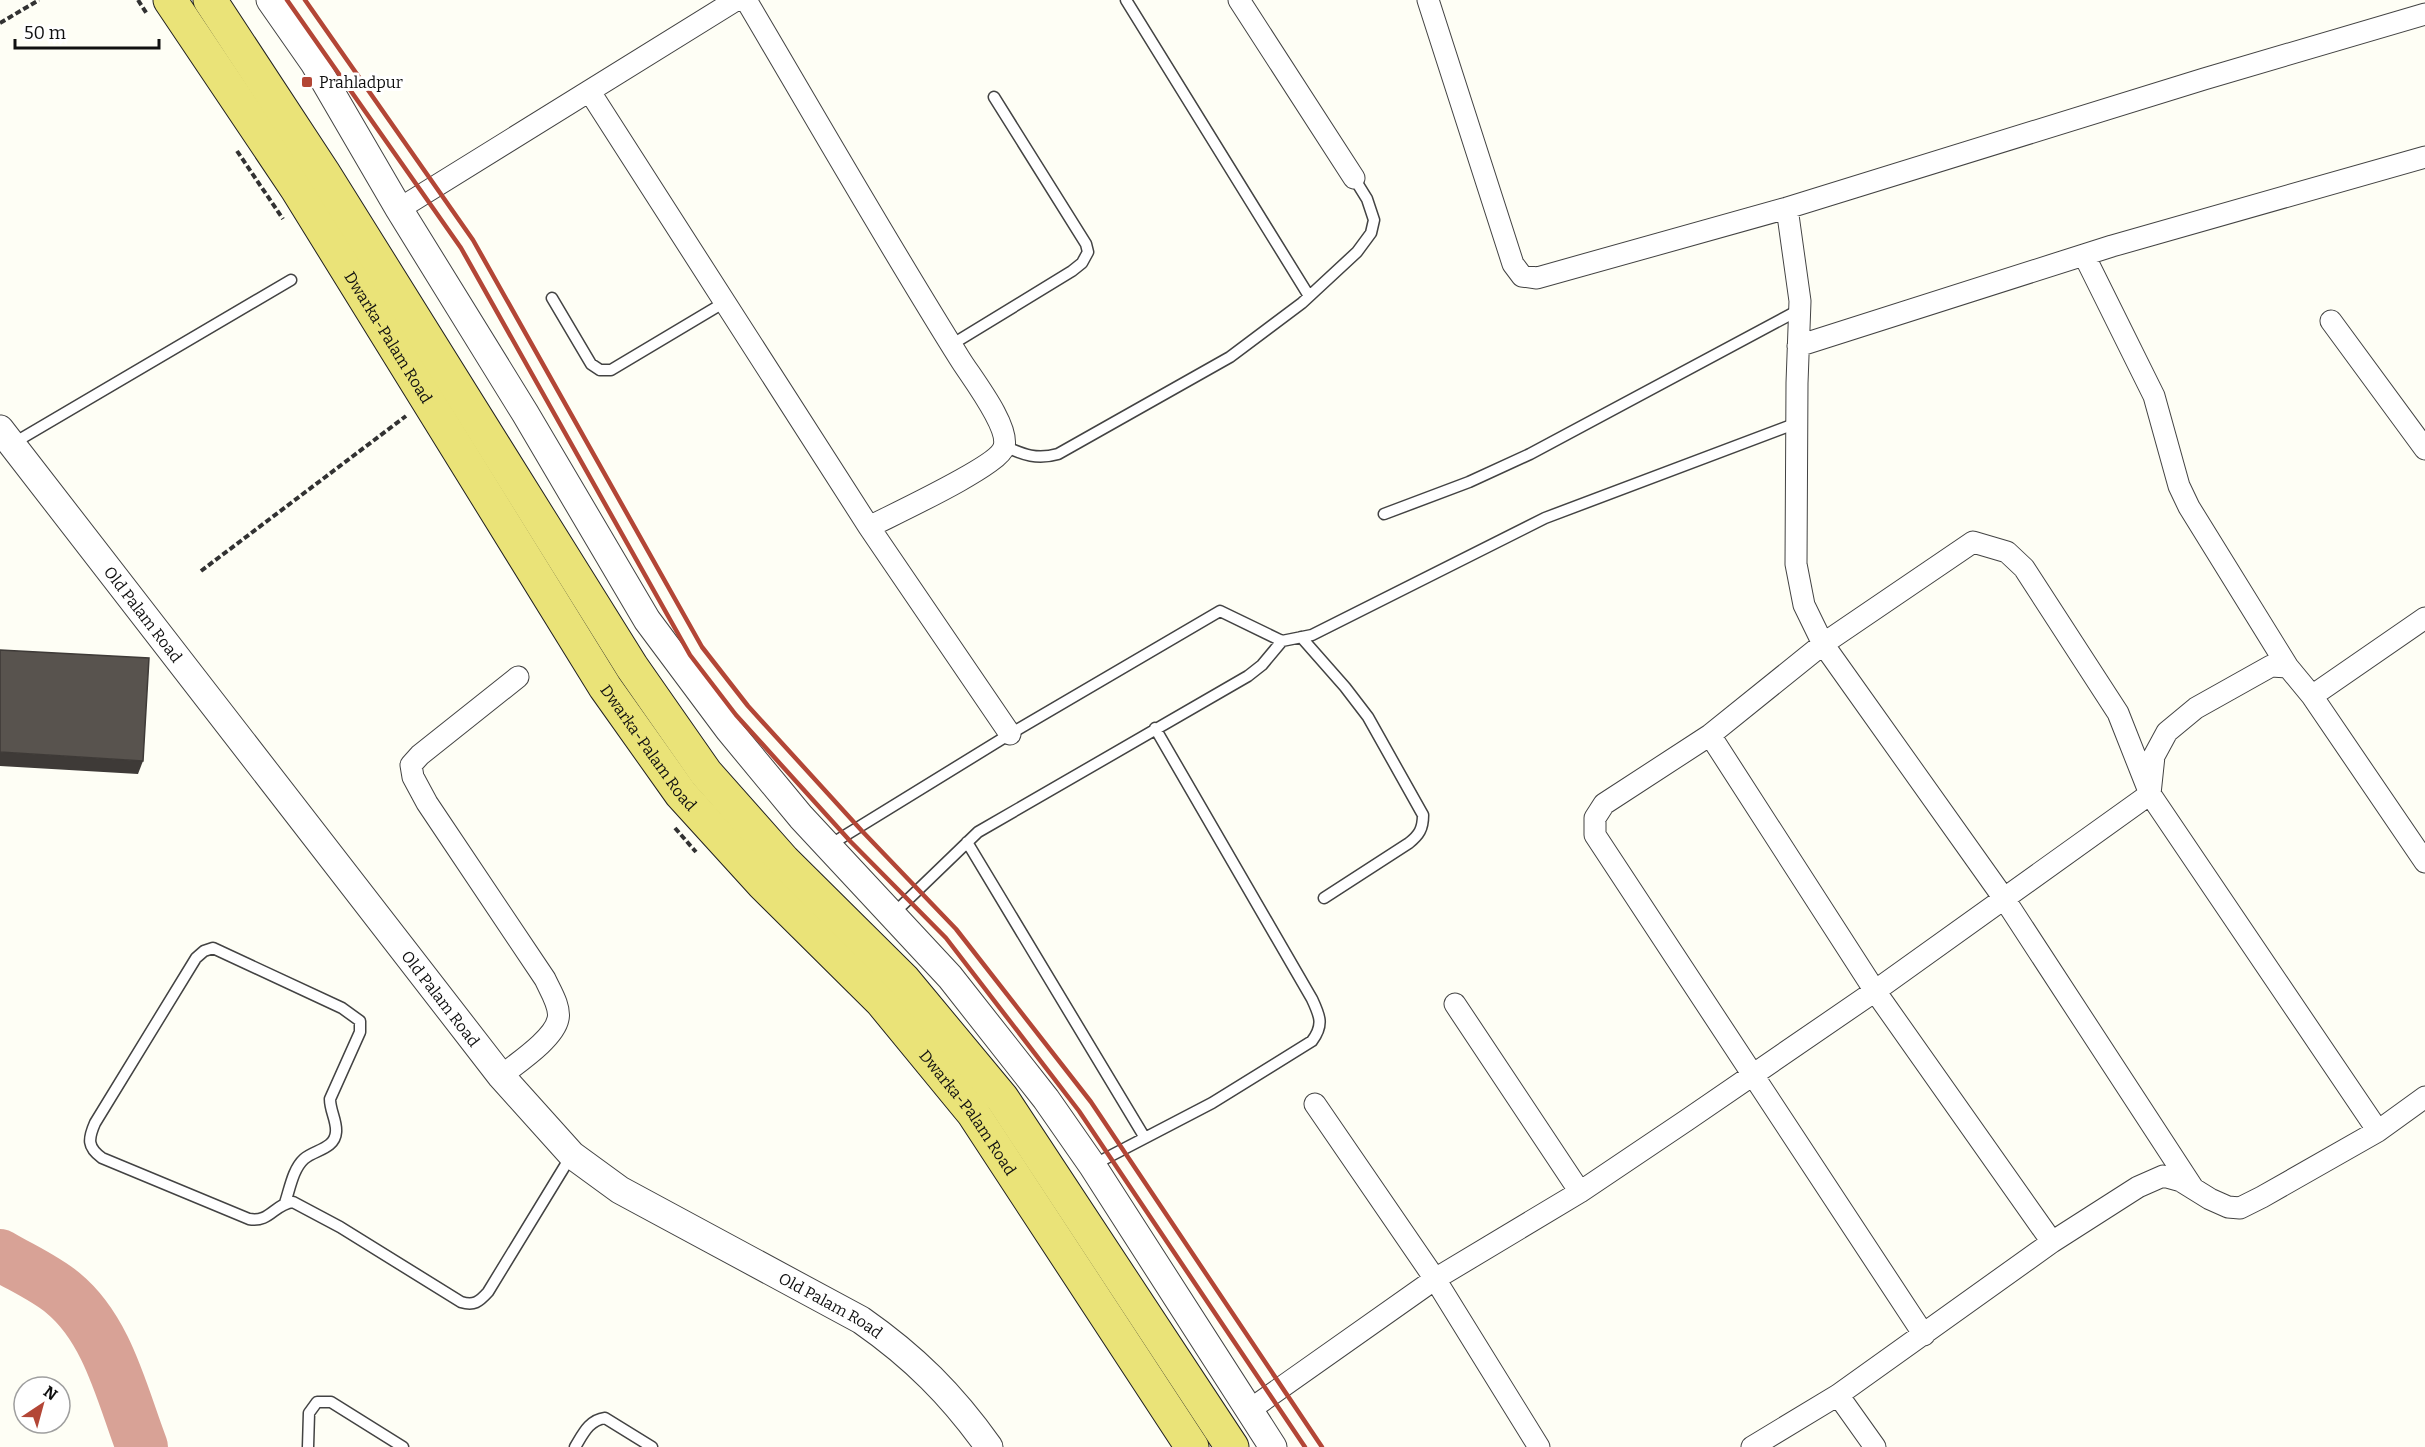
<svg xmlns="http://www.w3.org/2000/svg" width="2425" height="1447" viewBox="0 0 2425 1447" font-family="Bitter,serif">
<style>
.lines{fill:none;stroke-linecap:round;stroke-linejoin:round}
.taxiway{stroke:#d8a296;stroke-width:52}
.service-casing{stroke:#434343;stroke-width:13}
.minor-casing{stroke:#434343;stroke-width:23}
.tertiary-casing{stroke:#434343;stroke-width:29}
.primary-casing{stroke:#212121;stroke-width:35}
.path{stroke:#323232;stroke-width:4;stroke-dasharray:6 3;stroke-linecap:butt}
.service{stroke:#fff;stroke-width:10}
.minor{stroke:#fff;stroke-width:21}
.tertiary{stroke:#fff;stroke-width:27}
.primary{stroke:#eae378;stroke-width:33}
.rail{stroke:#b34636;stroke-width:4.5}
.shaded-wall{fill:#3e3a37}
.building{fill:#58534e;stroke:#3e3a37;stroke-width:1.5}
.poi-dot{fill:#b34636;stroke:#fff;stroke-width:2}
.labels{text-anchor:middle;stroke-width:6;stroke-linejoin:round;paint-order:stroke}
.poi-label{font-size:16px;fill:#101010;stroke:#fff;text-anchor:start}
.street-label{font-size:16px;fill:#101010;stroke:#fff}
</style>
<rect width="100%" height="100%" fill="#fefef5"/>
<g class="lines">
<!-- taxiway -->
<path class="taxiway" d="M 0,1255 C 20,1267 45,1278 63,1293 C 108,1330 122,1395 142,1447"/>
<!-- service casing -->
<g class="service-casing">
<path id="service" d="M 1126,0 L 1309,296
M 552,298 L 591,364 L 600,370 L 611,370 L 725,302
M 951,345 L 1072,271 L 1082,263 L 1088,252 L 1086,244 L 994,97
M 12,444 L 291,280
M 1004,446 C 1024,455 1037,460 1058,454 L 1230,357 L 1302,303 L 1357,252 L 1371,233 L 1374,220 L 1367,199 L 1354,178
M 1384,514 L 1469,482 L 1530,454 L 1799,310
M 1301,637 L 1345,687 L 1368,717 L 1423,815 C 1423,829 1419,835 1409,843 L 1324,898
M 967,842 L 1145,1138
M 828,846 L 1010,734 L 1220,611 L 1282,641 L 1312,635 L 1545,518 L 1797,423
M 893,914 L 978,832 L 1248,676 L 1262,665 L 1282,641
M 1093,1165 L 1212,1103 L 1312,1041 C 1324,1025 1320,1016 1312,999 L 1155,728
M 285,1203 C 290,1188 293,1169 304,1159 C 314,1150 335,1149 336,1132 C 337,1121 330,1111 330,1099 L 360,1032 L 360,1021 L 342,1008 L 213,948 L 204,951 L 196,958 L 95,1123 C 88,1139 87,1147 102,1158 L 249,1219 C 270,1223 274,1204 293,1202 L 340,1227 L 461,1302 C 474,1306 479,1302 488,1292 L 571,1156
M 308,1447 L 309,1413 L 317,1402 L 331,1402 L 403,1447
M 575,1447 C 583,1434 589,1420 605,1418 L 652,1447"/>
</g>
<!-- minor casing -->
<g class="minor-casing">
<path id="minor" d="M 746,0 C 817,120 886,241 960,359 C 971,377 1010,426 1004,447 C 999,466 892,515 869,527
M 1239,0 L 1354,178
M 1428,0 L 1513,264 L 1522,276 L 1537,278 L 1787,208 L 2204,79 L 2425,14
M 590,92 L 869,527 L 1010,734
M 1787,208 L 1800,301 L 1797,383 L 1796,564 L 1804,605 L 1823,644 L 2005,900 L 2193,1188
M 399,209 L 736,0
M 2084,255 L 2154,396 L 2179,486 L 2189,507 L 2288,667
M 2331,321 L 2425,449
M 1798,346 L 2112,246 L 2425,157
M 2425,618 L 2312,696 L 2425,862
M 1710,735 L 1875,991 L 2052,1242
M 1455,1004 L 1580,1192
M 501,1076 C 517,1063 554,1039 558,1019 C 561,1007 550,990 545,979 L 427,803 L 413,777 L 411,765 L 420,755 L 518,677
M 1315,1104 L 1435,1279 L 1580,1192 L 1687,1120 L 1875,991 L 2150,794 L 2154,756 L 2167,732 L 2196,708 L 2271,666 L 2288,667 L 2312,696
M 1924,1335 L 1595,835 L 1595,818 L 1604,804 L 1710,735 L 1823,644 L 1973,542 L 2007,552 L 2024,568 L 2118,713 L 2150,794 L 2378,1131
M 1838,1395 L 1875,1447
M 1248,1411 L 1435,1279 L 1539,1447
M 1752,1447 L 1838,1395 L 2052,1242 L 2138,1187 L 2163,1176 L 2181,1181 L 2210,1199 L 2228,1207 L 2240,1208 L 2262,1197 L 2378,1131 L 2425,1097"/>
</g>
<!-- tertiary casing -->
<g class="tertiary-casing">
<g id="tertiary">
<path d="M 270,0 L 314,63 L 399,209 L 525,413 L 647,620 L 729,730 L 801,817 L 950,977 L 1046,1099 L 1092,1165 L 1273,1447"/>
<path id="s1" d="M 0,429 L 501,1076 L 572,1155 L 620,1190 L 861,1320 C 914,1357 952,1395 989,1447"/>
</g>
</g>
<!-- primary casing -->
<g class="primary-casing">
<g id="primary">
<path id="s2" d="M 170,0 L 297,189 L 605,687 L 681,794 L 762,883 L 881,1001 L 973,1113 L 1192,1447"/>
<path d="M 210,0 L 323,172 L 632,667 L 706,773 L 784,861 L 904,980 L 1002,1098 L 1232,1447"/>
</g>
</g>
<!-- path -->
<path class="path" d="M 138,0 L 147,14
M 0,23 L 39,0
M 237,151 L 283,219
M 201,571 L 406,416
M 675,828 L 696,852"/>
<!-- service -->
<use href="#service" class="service"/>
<!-- minor -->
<use href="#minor" class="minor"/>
<!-- tertiary -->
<use href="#tertiary" class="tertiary"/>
<!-- primary -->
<use href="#primary" class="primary"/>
<!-- rail -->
<path class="rail" d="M 287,0 L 461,248 L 690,655 L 736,715 L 851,842 L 946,938 L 1079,1111 L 1305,1447
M 305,0 L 473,240 L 702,647 L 748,706 L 862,831 L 956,929 L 1091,1102 L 1322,1447"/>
</g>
<!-- shaded-wall -->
<path class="shaded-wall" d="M 0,752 L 143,761 L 138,774 L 0,766 Z"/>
<!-- building -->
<path class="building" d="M 0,650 L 149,658 L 143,761 L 0,752 Z"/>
<!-- markers -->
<rect class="poi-dot" x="301" y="76" width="12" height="12" rx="3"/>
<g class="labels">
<!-- poi labels -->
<g class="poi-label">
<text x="319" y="88">Prahladpur</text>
</g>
<!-- street labels -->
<g class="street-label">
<text dy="6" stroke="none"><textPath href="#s2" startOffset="402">Dwarka-Palam Road</textPath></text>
<text dy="6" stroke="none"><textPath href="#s1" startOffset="234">Old Palam Road</textPath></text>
<text dy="6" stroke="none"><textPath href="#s2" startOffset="888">Dwarka-Palam Road</textPath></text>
<text dy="6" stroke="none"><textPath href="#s1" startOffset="720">Old Palam Road</textPath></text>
<text dy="6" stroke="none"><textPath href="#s2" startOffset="1374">Dwarka-Palam Road</textPath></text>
<text dy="6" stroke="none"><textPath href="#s1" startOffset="1224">Old Palam Road</textPath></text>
</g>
</g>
<!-- north arrow -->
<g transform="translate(42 1405) rotate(36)"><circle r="28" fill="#ffffff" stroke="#9f9f9f" stroke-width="1.5"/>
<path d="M0-4.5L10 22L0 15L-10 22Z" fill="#b34636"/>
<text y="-9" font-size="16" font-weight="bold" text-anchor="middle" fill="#101010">N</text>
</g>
<!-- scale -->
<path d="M15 39v9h144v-9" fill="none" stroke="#101010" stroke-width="3"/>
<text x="24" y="39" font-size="18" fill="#101010" stroke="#ffffff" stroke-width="4.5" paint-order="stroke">50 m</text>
</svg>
